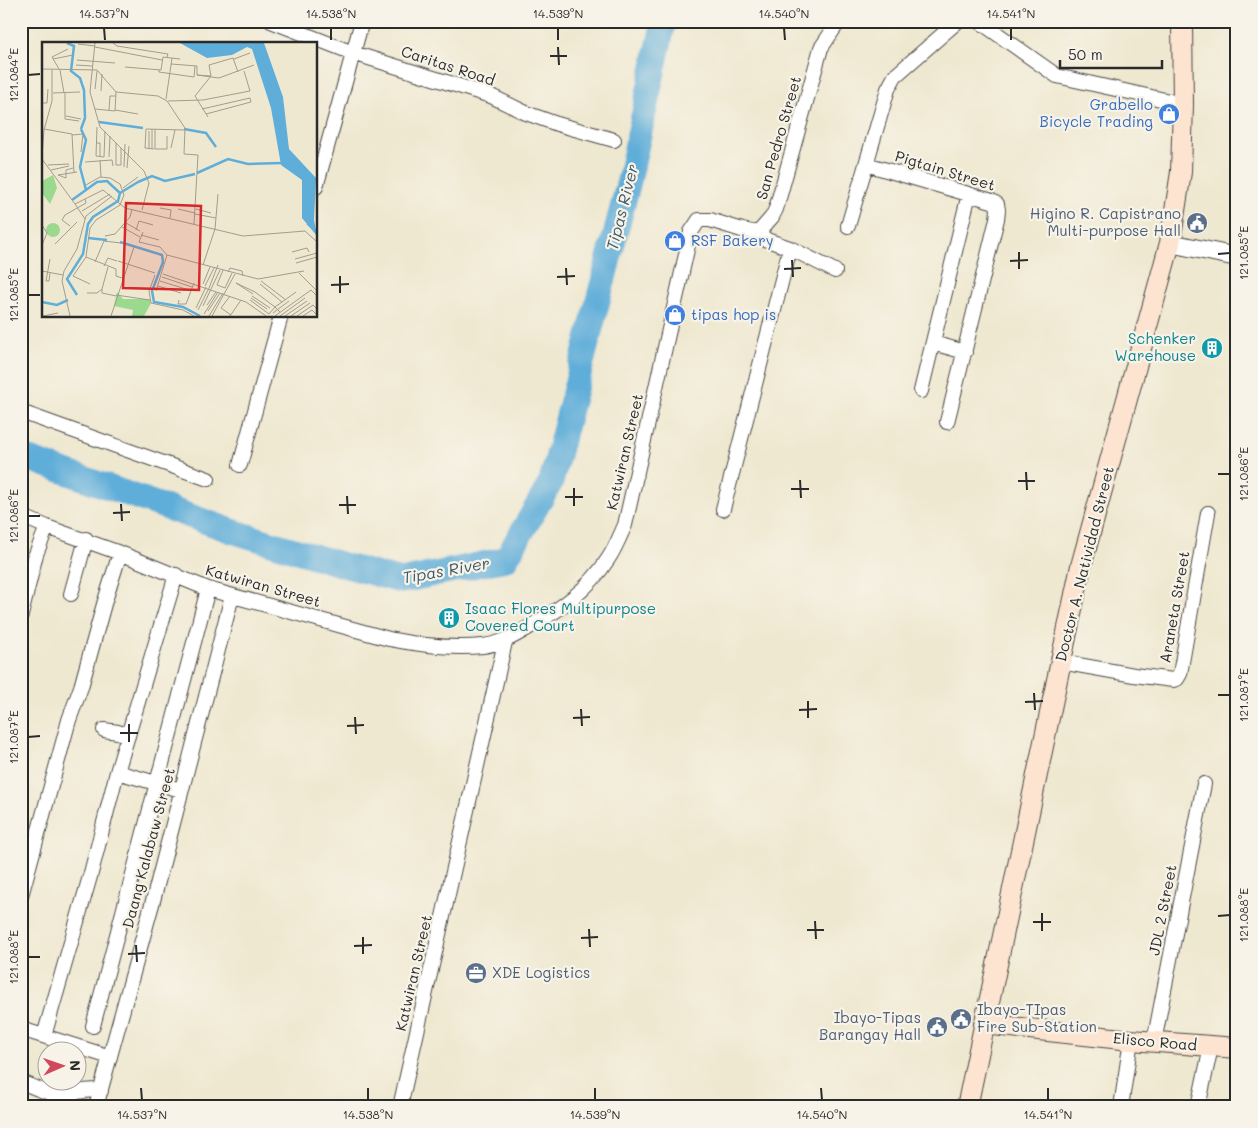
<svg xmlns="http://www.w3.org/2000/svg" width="1258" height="1128" viewBox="0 0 1258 1128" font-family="Mali,sans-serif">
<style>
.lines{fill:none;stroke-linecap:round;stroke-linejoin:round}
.river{stroke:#5fadd9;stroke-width:25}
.minor-casing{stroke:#484744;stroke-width:16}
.tertiary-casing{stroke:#484744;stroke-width:20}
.secondary-casing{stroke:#484744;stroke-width:22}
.minor{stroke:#fff;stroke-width:14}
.tertiary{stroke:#fff;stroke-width:18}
.secondary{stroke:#fde4d0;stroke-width:20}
.ticks{fill:none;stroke:#2b2b2b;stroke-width:2}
.labels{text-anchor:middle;stroke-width:4.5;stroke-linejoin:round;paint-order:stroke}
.street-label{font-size:15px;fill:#2b2b2b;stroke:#f7f3e8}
.shop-label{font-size:15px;fill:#366cbe;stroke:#f7f3e8;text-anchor:start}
.service-label{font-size:15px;fill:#4e5e75;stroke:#f7f3e8;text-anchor:end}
.culture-label{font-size:15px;fill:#0d838f;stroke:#f7f3e8;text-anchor:end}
.water-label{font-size:16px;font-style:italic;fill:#3d5868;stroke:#f7f3e8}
.inset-river{fill:none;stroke:#5fadd9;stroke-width:2.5}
.inset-road{fill:none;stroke:#a19c8e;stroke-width:1}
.view{fill:#d62828;fill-opacity:0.15;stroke:#d62828;stroke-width:2.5}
.inset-edge{fill:none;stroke:#2b2b2b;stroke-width:2.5}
.neatline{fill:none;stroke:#2b2b2b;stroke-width:2}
.ticks-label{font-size:12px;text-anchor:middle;fill:#2b2b2b}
</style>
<rect width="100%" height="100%" fill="#f7f3e8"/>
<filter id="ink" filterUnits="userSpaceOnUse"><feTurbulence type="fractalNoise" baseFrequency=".02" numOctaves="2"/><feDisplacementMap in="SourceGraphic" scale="10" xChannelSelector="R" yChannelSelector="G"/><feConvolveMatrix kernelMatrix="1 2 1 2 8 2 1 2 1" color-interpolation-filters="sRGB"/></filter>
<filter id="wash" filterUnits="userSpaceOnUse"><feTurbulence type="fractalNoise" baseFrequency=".0096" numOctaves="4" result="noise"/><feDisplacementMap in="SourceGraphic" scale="20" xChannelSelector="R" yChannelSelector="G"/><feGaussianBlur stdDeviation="1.12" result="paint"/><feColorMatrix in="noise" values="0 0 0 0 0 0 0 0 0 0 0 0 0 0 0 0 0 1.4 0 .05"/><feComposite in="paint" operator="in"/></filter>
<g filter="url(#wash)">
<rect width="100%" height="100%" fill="#efe8d0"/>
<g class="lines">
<!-- river -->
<path class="river" d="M 21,456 L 232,531 L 343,565 L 401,581 L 506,559 L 551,482 L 629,181 L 664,21"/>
</g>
</g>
<g filter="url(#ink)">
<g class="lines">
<!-- minor casing -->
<g class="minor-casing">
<path id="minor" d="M 271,21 L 353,53 L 491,96 L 526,113 L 557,124 L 614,140
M 979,21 L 1057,76 L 1183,104
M 866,164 L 992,201 L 997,204 L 998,210 L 997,219 L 947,422
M 316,187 L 362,21
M 848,226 L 888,89 L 895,76 L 958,21
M 758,233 L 772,217 L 776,209 L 821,48 L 839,21
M 758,233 L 767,240 L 790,248 L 835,271
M 933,343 L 965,352
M 921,391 L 969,194
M 21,412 L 208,479
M 240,465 L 281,316
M 723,509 L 790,248
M 21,516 L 47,527 L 120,553 L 208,589 L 389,639 C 419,645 452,649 483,646 C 502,644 516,635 531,626 C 562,608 589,589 608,559 C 615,549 620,536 625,525 L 691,232 L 699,220 L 710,220 L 742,230 L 758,233
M 71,594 L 86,539
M 21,615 L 36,554 L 47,527
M 1061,662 L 1134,675 L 1173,680 L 1177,679 L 1180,674 L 1208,513
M 104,730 L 118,732 L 128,736
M 117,772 L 181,790
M 21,896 L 69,720 L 81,687 L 104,604 L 120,553
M 93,1026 L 208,589
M 21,1029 L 110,1057
M 44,1036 L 91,873 L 117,772 L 176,575
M 1154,1042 L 1204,784
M 21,1082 C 35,1087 50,1096 64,1094 C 77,1093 88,1088 101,1091
M 96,1107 L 154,897 L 232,596
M 400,1107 L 505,642
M 1121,1107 L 1131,1040
M 1198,1107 L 1211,1047"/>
</g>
<!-- tertiary casing -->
<g class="tertiary-casing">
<path id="tertiary" d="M 1170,243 L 1237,257"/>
</g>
<!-- secondary casing -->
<g class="secondary-casing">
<path id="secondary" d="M 984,1024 L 1131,1040 L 1237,1048
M 967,1107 L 1081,566 L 1170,243 L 1181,172 L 1183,104 L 1182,21"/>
</g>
<!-- minor -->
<use href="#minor" class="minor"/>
<!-- tertiary -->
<use href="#tertiary" class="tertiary"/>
<!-- secondary -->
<use href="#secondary" class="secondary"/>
</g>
</g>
<!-- ticks -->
<path class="ticks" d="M 104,28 L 105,40M 331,28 L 331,40M 558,28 L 558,40M 784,28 L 785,40M 1011,28 L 1011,40M 558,47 L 559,65M 550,56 L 567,56M 28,75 L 40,74M 1019,252 L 1019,269M 1218,254 L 1230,253M 792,260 L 793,277M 1010,261 L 1028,260M 566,268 L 567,285M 784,269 L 801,268M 340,276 L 340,293M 557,277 L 575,276M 331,285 L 349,284M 28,295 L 40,295M 1026,472 L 1027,490M 1218,474 L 1230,474M 800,480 L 801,498M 1018,481 L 1035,481M 574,488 L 574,506M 791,489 L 809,489M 347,496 L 348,514M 565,497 L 583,497M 121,504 L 122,521M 339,505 L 356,505M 113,513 L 130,512M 28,516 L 40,516M 1034,693 L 1035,710M 1218,695 L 1230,695M 808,701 L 808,718M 1025,702 L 1043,701M 581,709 L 582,726M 799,710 L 817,709M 355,717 L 356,734M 573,718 L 590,717M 129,724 L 129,742M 347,726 L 364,725M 120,733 L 138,733M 28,737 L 40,736M 1042,913 L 1042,931M 1218,916 L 1230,915M 815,921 L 816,939M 1033,922 L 1051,922M 589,929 L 590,947M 807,930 L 824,930M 363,937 L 363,954M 581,938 L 598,937M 136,945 L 137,962M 354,946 L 372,945M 128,954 L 145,953M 28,957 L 40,957M 141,1088 L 142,1100M 368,1088 L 368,1100M 595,1088 L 595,1100M 821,1088 L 822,1100M 1048,1088 L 1048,1100"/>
<!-- icons -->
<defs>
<g id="shop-disc" transform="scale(1.125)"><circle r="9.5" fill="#3f7fe0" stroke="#f7f3e8"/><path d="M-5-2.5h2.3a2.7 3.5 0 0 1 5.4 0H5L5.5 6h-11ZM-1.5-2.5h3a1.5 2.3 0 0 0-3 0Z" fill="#fff"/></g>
<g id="civic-disc" transform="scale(1.125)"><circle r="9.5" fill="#5c6f8a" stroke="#f7f3e8"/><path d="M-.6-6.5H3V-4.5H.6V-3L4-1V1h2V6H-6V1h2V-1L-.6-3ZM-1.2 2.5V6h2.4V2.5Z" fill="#fff"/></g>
<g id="building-disc" transform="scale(1.125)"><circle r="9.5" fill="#0f9aa8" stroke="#f7f3e8"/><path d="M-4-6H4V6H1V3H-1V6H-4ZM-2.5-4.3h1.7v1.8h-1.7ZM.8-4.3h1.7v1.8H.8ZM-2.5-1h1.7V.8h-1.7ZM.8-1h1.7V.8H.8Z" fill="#fff"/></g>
<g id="office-disc" transform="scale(1.125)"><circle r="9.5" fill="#5c6f8a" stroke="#f7f3e8"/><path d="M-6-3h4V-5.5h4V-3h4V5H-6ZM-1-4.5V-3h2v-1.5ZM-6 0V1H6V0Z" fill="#fff"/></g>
</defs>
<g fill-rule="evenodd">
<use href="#shop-disc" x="1169" y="114"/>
<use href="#civic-disc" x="1197" y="223"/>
<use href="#shop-disc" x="675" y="241"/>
<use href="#shop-disc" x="675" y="315"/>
<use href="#building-disc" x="1212" y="348"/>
<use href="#building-disc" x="449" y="618"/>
<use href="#office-disc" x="476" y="973"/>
<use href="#civic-disc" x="961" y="1019"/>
<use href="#civic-disc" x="937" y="1027"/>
</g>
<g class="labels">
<!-- street labels -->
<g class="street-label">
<text transform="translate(448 66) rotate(18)" y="5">Caritas Road</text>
<text transform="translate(779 138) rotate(-74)" y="5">San Pedro Street</text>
<text transform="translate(945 171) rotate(17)" y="5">Pigtain Street</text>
<text transform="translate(625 452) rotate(-77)" y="5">Katwiran Street</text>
<text transform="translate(1085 564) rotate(-76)" y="5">Doctor A. Natividad Street</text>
<text transform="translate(263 586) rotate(16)" y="5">Katwiran Street</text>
<text transform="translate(1175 607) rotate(-80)" y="5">Araneta Street</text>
<text transform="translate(149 848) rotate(-75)" y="5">Daang Kalabaw Street</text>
<text transform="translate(1163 910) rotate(-79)" y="5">JDL 2 Street</text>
<text transform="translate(414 973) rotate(-77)" y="5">Katwiran Street</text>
<text transform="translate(1155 1042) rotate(5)" y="5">Elisco Road</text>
</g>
<!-- shop labels -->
<g class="shop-label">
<text x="1153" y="110" text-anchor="end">Grabello<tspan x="1153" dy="17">Bicycle Trading</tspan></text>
<text x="691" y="246">RSF Bakery</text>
<text x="691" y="320">tipas hop is</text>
</g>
<!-- service labels -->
<g class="service-label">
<text x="1181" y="219">Higino R. Capistrano<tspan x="1181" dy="17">Multi-purpose Hall</tspan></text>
<text x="492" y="978" text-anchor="start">XDE Logistics</text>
<text x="977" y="1015" text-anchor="start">Ibayo-TIpas<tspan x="977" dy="17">Fire Sub-Station</tspan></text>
<text x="921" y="1023">Ibayo-Tipas<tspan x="921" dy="17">Barangay Hall</tspan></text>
</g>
<!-- culture labels -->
<g class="culture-label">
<text x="1196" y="344">Schenker<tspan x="1196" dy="17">Warehouse</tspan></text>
<text x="465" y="614" text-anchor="start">Isaac Flores Multipurpose<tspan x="465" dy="17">Covered Court</tspan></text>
</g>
<!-- water labels -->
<g class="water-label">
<text transform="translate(622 207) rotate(-76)" y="6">Tipas River</text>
<text transform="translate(446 570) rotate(-10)" y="6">Tipas River</text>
</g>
</g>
<!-- overview -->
<g transform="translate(42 42)">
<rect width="275" height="275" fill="#efe8d0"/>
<path d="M 11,133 L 15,146 L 8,162 L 0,151 L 0,139 ZM4 188a7 7 0 1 1 14 0a7 7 0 1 1-14 0ZM 75,250 L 81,257 L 107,257 L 109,261 L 102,274 L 90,274 L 91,268 L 72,264 Z" fill="#9bd98e"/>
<path d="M 138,1 L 222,1 L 241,55 L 247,107 L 274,136 L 272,178 L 275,194 L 260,176 L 260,138 L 239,123 L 229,66 L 210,7 L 205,5 L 190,13 L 165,16 Z" fill="#5fadd9"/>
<path class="inset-river" d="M 25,1 L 32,4 L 29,29 L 38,36 L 42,48 L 43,76 L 39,87M 150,1 L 165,10 L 192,1M 217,1 L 246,116 L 272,152 L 266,182 L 275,190M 57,80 L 101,86M 142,87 L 164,91 L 174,105M 155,131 L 186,117 L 206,122 L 240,121M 96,140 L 110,134 L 123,139 L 153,132M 78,151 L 96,140M 30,158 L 44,148M 46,196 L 65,198M 78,200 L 120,213 L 121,220 L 110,249 L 112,260 L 141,265 L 158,274M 35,253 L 25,237 L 41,212 L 46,182 L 51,175 L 76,159 L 78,151 L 65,139 L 55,140 L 44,148 L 38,125 L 44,98 L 39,87M 0,260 L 15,263 L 26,258"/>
<path class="inset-road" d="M 53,1 L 48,50 L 58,85 L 102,129 L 107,141 L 100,168M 71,1 L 75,4 L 126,12 L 125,15M 36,2 L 53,4M 53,5 L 120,18M 11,17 L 31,13M 192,17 L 208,11M 35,18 L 73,21M 129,22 L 155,24 L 155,33 L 169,34M 34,23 L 50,24M 83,25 L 119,28 L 121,15 L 138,17M 0,27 L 55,28 L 74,50 L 116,54 L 125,59 L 143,86 L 142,112 L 156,113 L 152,182M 17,27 L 10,15 L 26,7M 18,28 L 22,51M 117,28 L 117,30 L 152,35 L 153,24M 155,33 L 177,36 L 212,23M 53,47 L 55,29M 59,49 L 60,32M 11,51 L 38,50M 23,51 L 23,77 L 37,79M 124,57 L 130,16M 126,59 L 161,58 L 208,49 L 202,29M 0,61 L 5,61 L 6,47M 53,67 L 73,69 L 74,50M 160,67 L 208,56M 67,68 L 68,54 L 74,54M 73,68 L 96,72M 164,72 L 209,60 L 208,56M 24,74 L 39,77M 166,75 L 153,54 L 169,34 L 167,23 L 191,16 L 196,30M 55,85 L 54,114 L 62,115M 2,87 L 30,92 L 32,131M 110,87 L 110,107M 113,87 L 113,107 L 125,107 L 125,94M 30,93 L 41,92 L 39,110M 54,101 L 58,101 L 58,114M 74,101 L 74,123 L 79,123 L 79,106M 129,106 L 133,88M 107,107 L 107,89M 112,107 L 103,106 L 104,87 L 143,88M 0,114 L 2,88 L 10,59 L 10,28M 62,115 L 63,89M 67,115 L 68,94M 0,117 L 33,162M 58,118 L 59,135M 43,120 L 70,118 L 71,124M 6,123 L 27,122M 82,125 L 83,102M 85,126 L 87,104M 9,128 L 27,124M 16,133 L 24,136 L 24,128 L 31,126M 16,133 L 35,130M 44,143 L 58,135 L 68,136 L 78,142 L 82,153 L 78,163 L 54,178 L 48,186 L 44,215 L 31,234 L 48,242M 81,146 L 96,135M 118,166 L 129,168 L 128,176M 136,167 L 153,171M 154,167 L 169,171M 40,169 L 68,152M 153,172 L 174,176M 43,177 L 33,162 L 61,148 L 83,166 L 201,194 L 263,189 L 275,200M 84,181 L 98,189M 0,183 L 5,191 L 0,203M 28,184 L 20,178 L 23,173 L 44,161 L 43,157M 80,185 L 98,195M 94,188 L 97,179 L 111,183M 101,190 L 97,200 L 118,205 L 125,213 L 114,249M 99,193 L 117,198M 63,194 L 73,192 L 88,175 L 90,167M 13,202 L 35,180M 250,210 L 265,206 L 267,210M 125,213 L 216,237 L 262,229M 44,215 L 74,227 L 74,234 L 80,236M 8,217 L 4,239 L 7,239 L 8,231M 253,217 L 275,211M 76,219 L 113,231M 53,220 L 62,199 L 79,201M 254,221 L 275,215M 161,223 L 173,187 L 176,152M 62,224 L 66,216 L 75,219M 181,228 L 175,243 L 183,246 L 190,231M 0,229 L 21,233M 186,230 L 188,226 L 200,229 L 201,234M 257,231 L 275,249M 121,232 L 204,260 L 224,274M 113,233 L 107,249 L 109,261 L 141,268 L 152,274M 120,235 L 150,245M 118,239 L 147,248M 219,239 L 244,258M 161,242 L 168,225M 218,242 L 240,260M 116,244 L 139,251M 163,244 L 172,226M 167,246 L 176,223M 60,247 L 60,251 L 74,254M 45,251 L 55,251 L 60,247 L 66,225M 211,252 L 194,241 L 213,250M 74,253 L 108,258M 188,254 L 179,266 L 189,273M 210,254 L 228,266M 209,256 L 225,267M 137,258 L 136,262 L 144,262 L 152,241M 208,258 L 227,272 L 233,265 L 213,250M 165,263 L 174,250M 161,264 L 178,228M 154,266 L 164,245M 156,268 L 167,246M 166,269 L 178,251M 238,270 L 233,265 L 254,250M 231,271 L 247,259M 162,272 L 176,250M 1,274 L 16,271M 28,274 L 20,239 L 22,229 L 35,207 L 44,174 L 70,154M 69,274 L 92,205M 167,274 L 181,251M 170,274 L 193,232M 188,274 L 199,258M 233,274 L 269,248 L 275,254M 238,274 L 263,256M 243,274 L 265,259M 249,274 L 268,261M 255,274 L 271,263 L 275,267M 261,274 L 270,268 L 275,273"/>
<path class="view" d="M 84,161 L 159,164 L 157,248 L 81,246 Z"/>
<rect width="275" height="275" class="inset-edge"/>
</g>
<!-- margin -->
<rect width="1258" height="1128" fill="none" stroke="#f7f3e8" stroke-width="55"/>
<!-- north arrow -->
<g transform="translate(62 1066) rotate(88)"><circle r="24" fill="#f7f3e8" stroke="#a5a39c"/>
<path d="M0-4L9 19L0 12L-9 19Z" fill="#d1495b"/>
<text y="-8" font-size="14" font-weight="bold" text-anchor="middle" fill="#2b2b2b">N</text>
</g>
<!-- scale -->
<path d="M1060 60v8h102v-8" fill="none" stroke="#2b2b2b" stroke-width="2.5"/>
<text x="1068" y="60" font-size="15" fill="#2b2b2b" stroke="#f7f3e8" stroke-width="4" paint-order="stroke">50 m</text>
<rect x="28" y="28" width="1202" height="1072" class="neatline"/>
<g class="ticks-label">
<text x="104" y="18">14.537°N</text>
<text x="331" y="18">14.538°N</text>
<text x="558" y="18">14.539°N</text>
<text x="784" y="18">14.540°N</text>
<text x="1011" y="18">14.541°N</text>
<text transform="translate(14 75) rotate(-90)" y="4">121.084°E</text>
<text transform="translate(1244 253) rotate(-90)" y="4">121.085°E</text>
<text transform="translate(14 295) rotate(-90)" y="4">121.085°E</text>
<text transform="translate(1244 474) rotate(-90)" y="4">121.086°E</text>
<text transform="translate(14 516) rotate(-90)" y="4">121.086°E</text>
<text transform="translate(1244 695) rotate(-90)" y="4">121.087°E</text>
<text transform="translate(14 737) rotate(-90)" y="4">121.087°E</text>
<text transform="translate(1244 915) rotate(-90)" y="4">121.088°E</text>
<text transform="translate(14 957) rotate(-90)" y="4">121.088°E</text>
<text x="142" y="1119">14.537°N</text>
<text x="368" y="1119">14.538°N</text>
<text x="595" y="1119">14.539°N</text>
<text x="822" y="1119">14.540°N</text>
<text x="1048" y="1119">14.541°N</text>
</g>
</svg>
